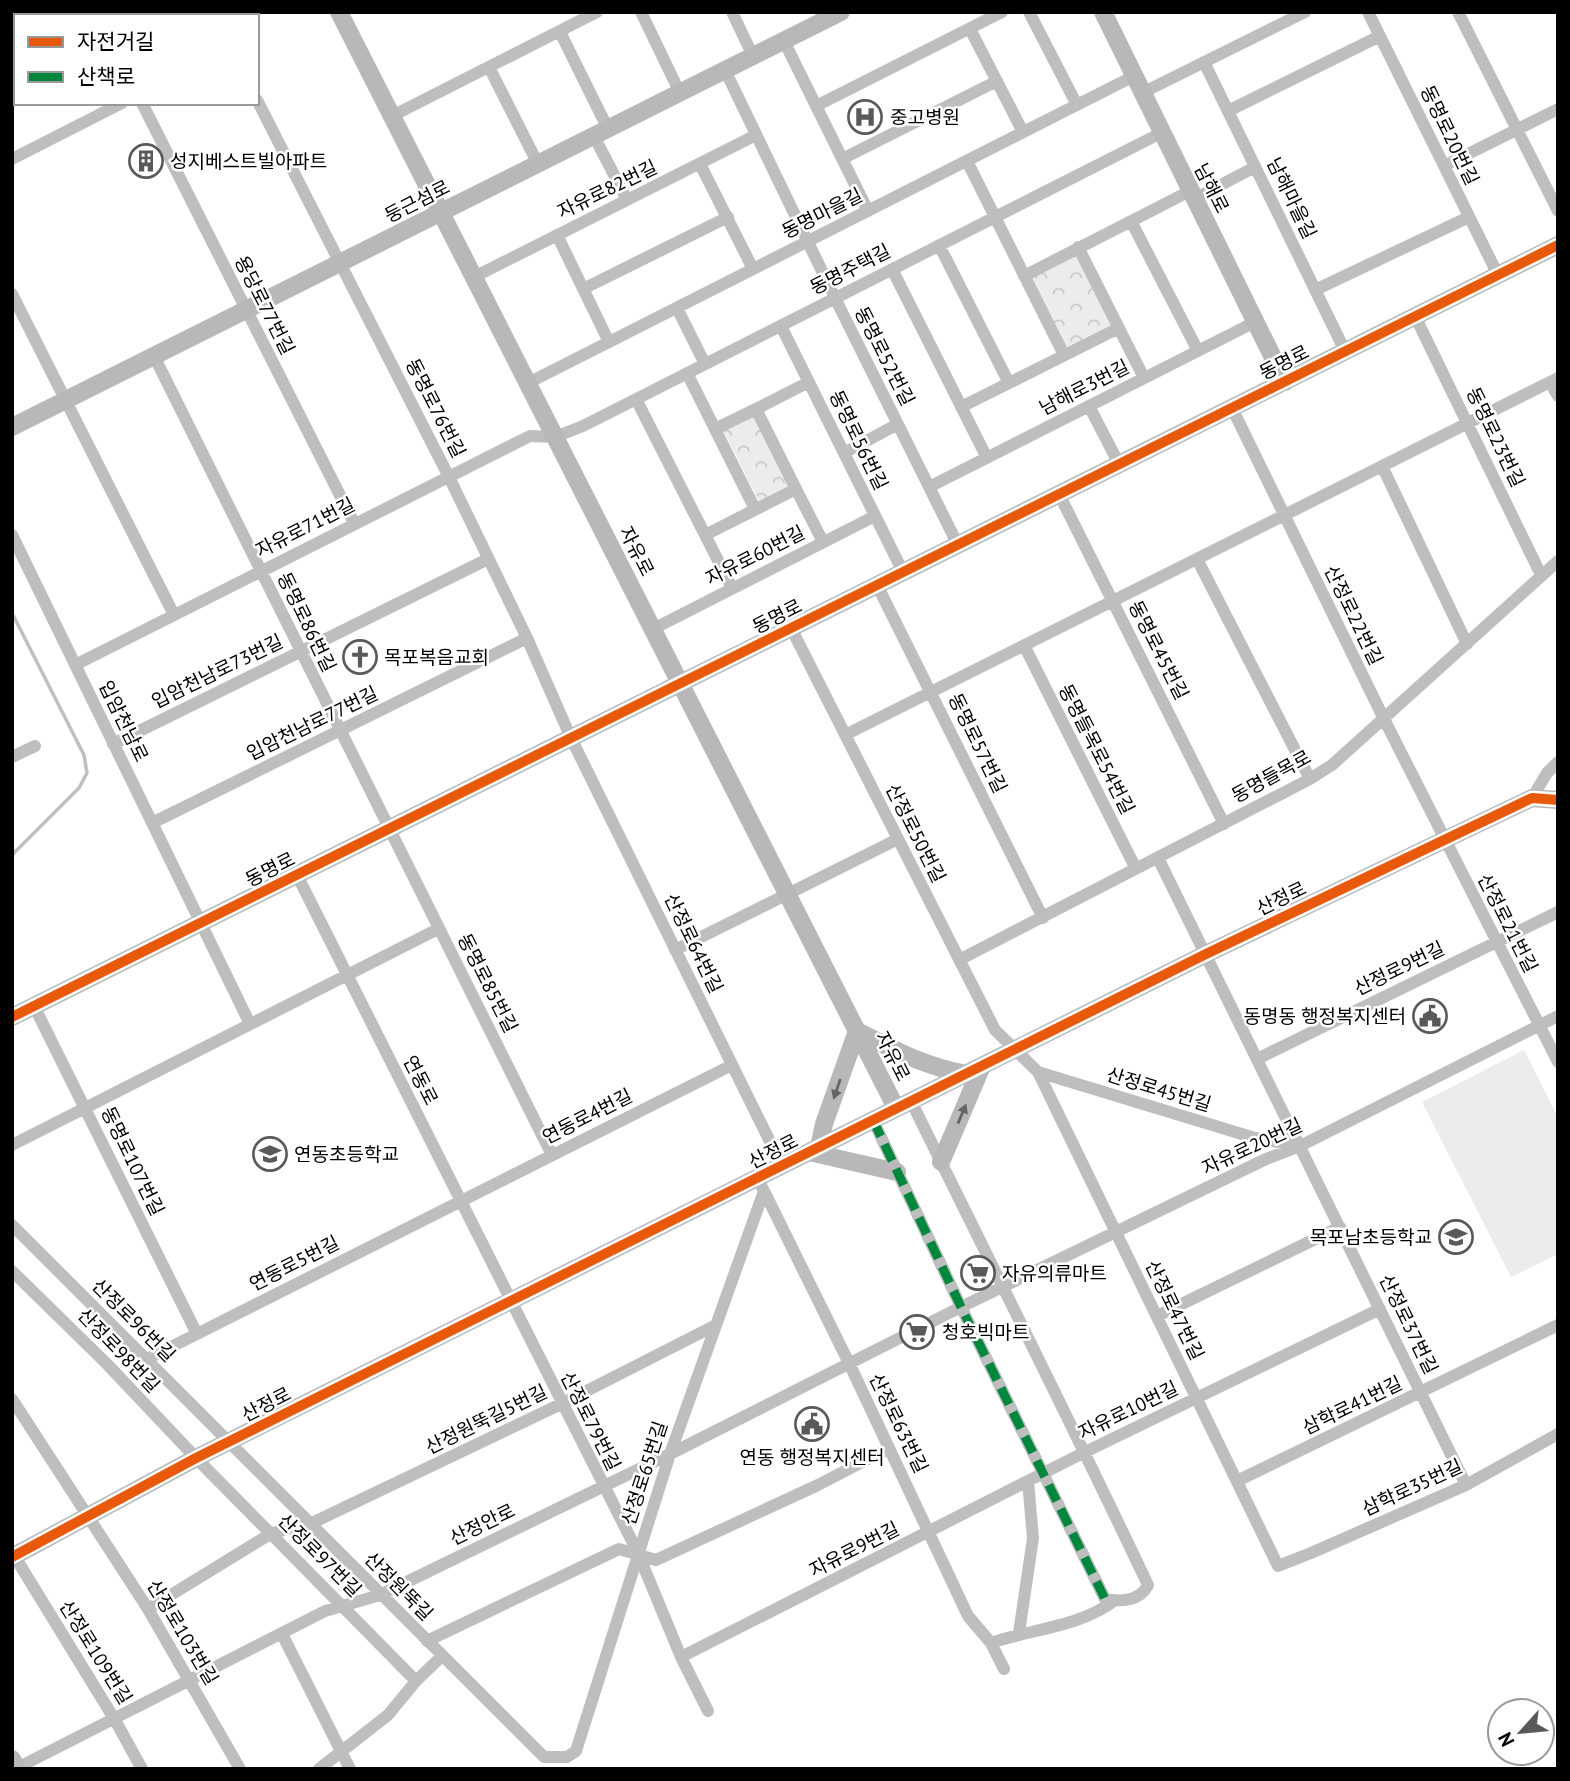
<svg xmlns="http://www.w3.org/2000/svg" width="1570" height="1781" viewBox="0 0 1570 1781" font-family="'PT Sans','Noto Sans KR',sans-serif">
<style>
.park{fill:url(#park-crowns)}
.pitch{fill:#ececec}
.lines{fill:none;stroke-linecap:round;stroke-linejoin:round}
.stream{stroke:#bfbfbf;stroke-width:3.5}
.street{stroke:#bebebe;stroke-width:12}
.secondary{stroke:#b8b8b8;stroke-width:18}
.quiet{stroke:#00873e;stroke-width:9;stroke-dasharray:18 9;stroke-linecap:butt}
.cycleway-casing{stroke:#fff;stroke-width:15}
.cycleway{stroke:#e8590c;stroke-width:10}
.oneway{fill:#656565}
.labels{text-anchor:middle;stroke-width:5;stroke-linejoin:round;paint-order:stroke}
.poi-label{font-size:19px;fill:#000;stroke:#fff;text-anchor:start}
.street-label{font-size:19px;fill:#000;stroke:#fff}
</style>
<defs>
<pattern id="park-crowns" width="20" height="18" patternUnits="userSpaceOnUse" patternTransform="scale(1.75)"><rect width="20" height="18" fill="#ececec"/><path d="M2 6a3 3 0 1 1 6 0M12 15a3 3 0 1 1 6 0" fill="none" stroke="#c9c9c9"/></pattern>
</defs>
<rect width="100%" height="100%" fill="#fff"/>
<!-- park -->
<path class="park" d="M 1076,252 L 1114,325 L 1067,349 L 1029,276 Z
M 754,414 L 791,487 L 760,503 L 723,430 Z"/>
<!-- pitch -->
<path class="pitch" d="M 1524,1050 L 1558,1117 L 1558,1254 L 1511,1277 L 1422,1102 Z"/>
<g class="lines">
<!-- stream -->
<path class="stream" d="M 12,613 L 84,755 L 87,773 L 79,788 L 12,855"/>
<!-- street -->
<path class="street" d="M 95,12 L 97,16
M 641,12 L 680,93
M 732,12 L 753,56
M 1029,12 L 1077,105
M 1368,12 L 1498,275
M 1458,12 L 1558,211
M 970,29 L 1023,132
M 560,32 L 608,129
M 784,41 L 868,211
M 1204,62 L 1345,351
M 489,67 L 538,164
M 725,70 L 835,298 L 958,545
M 1142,93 L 1305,12
M 257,100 L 449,477 L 527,638 L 571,738 L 782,1166
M 142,103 L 354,523
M 816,106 L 1002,12
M 1228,111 L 1380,36
M 392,116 L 597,12
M 594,136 L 627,200
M 12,159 L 122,103
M 842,159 L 997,81
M 967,161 L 1064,355
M 700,164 L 753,269
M 1444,166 L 1558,109
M 1194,199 L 1255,167
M 1131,221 L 1198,351
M 557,235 L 609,342
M 939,245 L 1009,383
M 1078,247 L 1144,378
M 892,269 L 987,458
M 1024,276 L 1190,191
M 474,277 L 756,135
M 583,289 L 728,217
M 1315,290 L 1469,217
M 12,294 L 174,615
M 677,308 L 705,364
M 1415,316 L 1541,575
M 781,326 L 903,572
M 154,356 L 552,1155
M 687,373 L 755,509
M 1550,382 L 1558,396
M 528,383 L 1134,76
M 636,399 L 732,588
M 1089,406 L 1119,464
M 961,407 L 1119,328
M 1232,408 L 1384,719 L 1558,1062
M 715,429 L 756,409
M 844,453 L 898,424
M 1382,466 L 1467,644
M 929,487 L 1255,322
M 796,489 L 823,542
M 1059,494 L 1224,824
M 12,535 L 250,1024
M 705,535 L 796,489 L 756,409 L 809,382
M 1197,559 L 1310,779
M 877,585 L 1043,918
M 791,628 L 995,1030 L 1038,1072 L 1255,1138 L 1300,1146
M 653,629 L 875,516
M 1024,645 L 1136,869
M 75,665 L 530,436 L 555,437 L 583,426 L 1161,133
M 845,735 L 1558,378
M 113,744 L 488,559
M 12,757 L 35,746
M 1532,798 L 1547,773 L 1558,762
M 152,823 L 527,638
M 1158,858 L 1466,1485
M 297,875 L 638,1553 L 681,1657 L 708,1711
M 675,950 L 898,839
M 959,960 L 1310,779 L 1332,765 L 1558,561
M 34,1006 L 197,1334
M 1257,1059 L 1558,912
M 1038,1072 L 1278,1566 L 1311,1553 L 1466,1485 L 1558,1434
M 873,1120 L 961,1307 L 1105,1599 C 1121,1602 1140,1601 1148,1585 C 1071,1422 990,1262 911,1101
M 12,1145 L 438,929
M 764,1191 L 849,1363 L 968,1616 L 991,1643 L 1004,1669
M 12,1225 L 544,1757 L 567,1757 L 576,1751 L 670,1454 L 764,1191 L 757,1178
M 12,1271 L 107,1364 L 196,1458 L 416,1681
M 1157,1316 L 1340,1227
M 147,1359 L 732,1065
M 12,1399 L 148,1609 L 240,1769
M 1237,1481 L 1558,1325
M 12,1552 L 115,1720 L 142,1769
M 148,1609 L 272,1533 L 310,1524 L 561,1404 L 714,1326
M 1019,1633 L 1033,1538 L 1028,1481
M 282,1634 L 350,1769
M 427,1641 L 619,1549 L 656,1560 L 818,1485 L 889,1448
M 991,1643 C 1031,1629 1079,1627 1114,1601
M 681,1657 L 1085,1452 L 1380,1309
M 17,1768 L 325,1611 L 380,1595 L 670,1454 L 961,1307 L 1266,1159 L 1300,1146 L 1558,1016
M 319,1769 L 388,1715 L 416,1681 L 442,1656"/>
<!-- secondary -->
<path class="secondary" d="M 339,12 L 896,1108
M 1103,12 L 1285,382
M 12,427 L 841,12
M 12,1017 L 1558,245
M 819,1147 L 824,1124 L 857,1031 C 895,1050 923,1066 966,1074
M 809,1152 L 897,1172
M 941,1162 L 982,1066
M 12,1557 L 196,1458 L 819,1147 L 1206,954 L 1532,798 L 1558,800
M 12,1759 L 17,1769"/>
<!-- quiet -->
<path class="quiet" d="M 873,1120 L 961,1307 L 1105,1599"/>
<!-- cycleway casing -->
<g class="cycleway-casing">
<path id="cycleway" d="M 12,1017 L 1558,245
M 12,1557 L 196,1458 L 819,1147 L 1206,954 L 1532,798 L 1558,800"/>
</g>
<!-- cycleway -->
<use href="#cycleway" class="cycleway"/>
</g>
<!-- one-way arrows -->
<defs><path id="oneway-solid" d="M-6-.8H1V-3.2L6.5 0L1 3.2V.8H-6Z" transform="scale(1.75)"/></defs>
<g class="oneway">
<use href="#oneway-solid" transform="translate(837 1089) rotate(109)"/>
<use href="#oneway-solid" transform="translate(962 1114) rotate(-67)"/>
</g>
<!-- icons -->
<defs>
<g id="hospital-ring" transform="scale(1.75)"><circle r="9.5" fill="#fff" stroke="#595959" stroke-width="1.5"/><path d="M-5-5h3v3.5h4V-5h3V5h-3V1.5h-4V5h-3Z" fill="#595959"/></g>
<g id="building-ring" transform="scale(1.75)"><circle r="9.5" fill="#fff" stroke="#595959" stroke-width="1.5"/><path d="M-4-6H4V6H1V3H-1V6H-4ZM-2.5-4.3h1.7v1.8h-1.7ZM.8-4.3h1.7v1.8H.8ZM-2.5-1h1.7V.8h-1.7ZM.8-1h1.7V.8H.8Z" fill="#595959"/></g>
<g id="church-ring" transform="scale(1.75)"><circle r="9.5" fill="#fff" stroke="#595959" stroke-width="1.5"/><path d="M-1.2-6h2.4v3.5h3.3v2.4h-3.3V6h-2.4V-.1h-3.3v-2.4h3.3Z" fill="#595959"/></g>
<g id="civic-ring" transform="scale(1.75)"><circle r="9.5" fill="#fff" stroke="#595959" stroke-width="1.5"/><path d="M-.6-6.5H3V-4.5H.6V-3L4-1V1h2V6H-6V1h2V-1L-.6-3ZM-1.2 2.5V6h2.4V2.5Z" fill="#595959"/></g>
<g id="school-ring" transform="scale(1.75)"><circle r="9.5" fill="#fff" stroke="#595959" stroke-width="1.5"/><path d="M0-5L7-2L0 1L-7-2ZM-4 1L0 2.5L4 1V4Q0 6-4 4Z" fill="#595959"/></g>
<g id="supermarket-ring" transform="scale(1.75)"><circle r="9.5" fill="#fff" stroke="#595959" stroke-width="1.5"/><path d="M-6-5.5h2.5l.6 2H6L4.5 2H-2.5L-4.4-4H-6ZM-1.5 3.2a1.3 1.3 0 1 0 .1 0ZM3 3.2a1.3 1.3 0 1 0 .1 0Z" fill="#595959"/></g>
</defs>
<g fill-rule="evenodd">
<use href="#hospital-ring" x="865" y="117"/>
<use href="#building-ring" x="146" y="161"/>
<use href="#church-ring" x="360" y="657"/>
<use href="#civic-ring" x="1430" y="1016"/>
<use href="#school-ring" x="270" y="1154"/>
<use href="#school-ring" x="1456" y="1237"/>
<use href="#supermarket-ring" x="978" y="1273"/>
<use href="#supermarket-ring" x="917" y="1332"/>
<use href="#civic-ring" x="812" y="1424"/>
</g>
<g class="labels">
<!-- poi labels -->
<g class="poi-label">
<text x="890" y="124">중고병원</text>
<text x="170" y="168">성지베스트빌아파트</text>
<text x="384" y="664">목포복음교회</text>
<text x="1406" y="1023" text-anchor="end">동명동 행정복지센터</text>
<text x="294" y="1161">연동초등학교</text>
<text x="1432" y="1244" text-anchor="end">목포남초등학교</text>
<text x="1002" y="1280">자유의류마트</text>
<text x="942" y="1339">청호빅마트</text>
<text x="812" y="1464" text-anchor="middle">연동 행정복지센터</text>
</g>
<!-- street labels -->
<g class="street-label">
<text transform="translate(1450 135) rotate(64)" y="7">동명로20번길</text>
<text transform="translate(1212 188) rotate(63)" y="7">남해로</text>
<text transform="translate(607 189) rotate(-26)" y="7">자유로82번길</text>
<text transform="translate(1292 198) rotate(64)" y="7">남해마을길</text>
<text transform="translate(417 201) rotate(-27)" y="7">둥근섬로</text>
<text transform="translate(822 213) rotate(-27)" y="7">동명마을길</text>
<text transform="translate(850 269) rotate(-27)" y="7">동명주택길</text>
<text transform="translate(265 305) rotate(63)" y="7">용당로77번길</text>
<text transform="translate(885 356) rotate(63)" y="7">동명로52번길</text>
<text transform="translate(1284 362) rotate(-27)" y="7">동명로</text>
<text transform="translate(1084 387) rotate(-27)" y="7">남해로3번길</text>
<text transform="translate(436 408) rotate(63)" y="7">동명로76번길</text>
<text transform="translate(1496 437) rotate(64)" y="7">동명로23번길</text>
<text transform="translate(859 440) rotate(64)" y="7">동명로56번길</text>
<text transform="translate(305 527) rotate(-27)" y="7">자유로71번길</text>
<text transform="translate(637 551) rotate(63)" y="7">자유로</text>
<text transform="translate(755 555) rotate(-27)" y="7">자유로60번길</text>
<text transform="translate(1354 615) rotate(64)" y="7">산정로22번길</text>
<text transform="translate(777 616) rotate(-27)" y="7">동명로</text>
<text transform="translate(307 622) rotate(64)" y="7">동명로86번길</text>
<text transform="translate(1159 650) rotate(63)" y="7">동명로45번길</text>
<text transform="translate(217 671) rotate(-26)" y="7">입암천남로73번길</text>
<text transform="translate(124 721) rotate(64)" y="7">입암천남로</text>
<text transform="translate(312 723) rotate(-26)" y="7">입암천남로77번길</text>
<text transform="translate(978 743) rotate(64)" y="7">동명로57번길</text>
<text transform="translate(1097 749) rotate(63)" y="7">동명들목로54번길</text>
<text transform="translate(1271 776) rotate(-29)" y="7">동명들목로</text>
<text transform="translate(916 833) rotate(63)" y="7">산정로50번길</text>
<text transform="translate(270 869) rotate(-27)" y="7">동명로</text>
<text transform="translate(1281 898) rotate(-26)" y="7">산정로</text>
<text transform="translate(1508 923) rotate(63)" y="7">산정로21번길</text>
<text transform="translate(694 943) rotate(64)" y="7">산정로64번길</text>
<text transform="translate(1399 968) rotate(-26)" y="7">산정로9번길</text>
<text transform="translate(488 983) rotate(63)" y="7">동명로85번길</text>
<text transform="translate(893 1056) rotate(63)" y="7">자유로</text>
<text transform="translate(421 1080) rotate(63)" y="7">연동로</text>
<text transform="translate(1159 1089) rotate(17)" y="7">산정로45번길</text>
<text transform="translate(587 1116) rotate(-27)" y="7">연동로4번길</text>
<text transform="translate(1252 1146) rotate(-25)" y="7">자유로20번길</text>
<text transform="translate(773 1151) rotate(-27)" y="7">산정로</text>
<text transform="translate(133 1161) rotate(64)" y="7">동명로107번길</text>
<text transform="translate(294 1263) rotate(-27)" y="7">연동로5번길</text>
<text transform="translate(1175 1310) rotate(64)" y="7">산정로47번길</text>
<text transform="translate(134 1320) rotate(45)" y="7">산정로96번길</text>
<text transform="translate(1409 1324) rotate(64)" y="7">산정로37번길</text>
<text transform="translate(119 1350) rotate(46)" y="7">산정로98번길</text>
<text transform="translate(266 1404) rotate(-27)" y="7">산정로</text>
<text transform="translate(1352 1405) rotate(-26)" y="7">삼학로41번길</text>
<text transform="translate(1128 1410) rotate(-26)" y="7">자유로10번길</text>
<text transform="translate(486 1419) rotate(-26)" y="7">산정원뚝길5번길</text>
<text transform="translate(591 1421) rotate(63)" y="7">산정로79번길</text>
<text transform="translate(899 1423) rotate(64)" y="7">산정로63번길</text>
<text transform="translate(644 1473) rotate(-72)" y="7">산정로65번길</text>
<text transform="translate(1412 1487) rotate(-25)" y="7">삼학로35번길</text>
<text transform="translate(482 1524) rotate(-26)" y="7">산정안로</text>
<text transform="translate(854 1549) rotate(-27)" y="7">자유로9번길</text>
<text transform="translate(320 1555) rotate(45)" y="7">산정로97번길</text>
<text transform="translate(399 1586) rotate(45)" y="7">산정원뚝길</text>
<text transform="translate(183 1632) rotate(59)" y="7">산정로103번길</text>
<text transform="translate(96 1652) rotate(58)" y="7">산정로109번길</text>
</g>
</g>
<!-- border -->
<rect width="1570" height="1781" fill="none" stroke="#000000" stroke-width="28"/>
<!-- legend -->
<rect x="14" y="14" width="245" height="91" fill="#ffffff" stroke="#999999" stroke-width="2"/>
<rect x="28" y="37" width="35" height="10" fill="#e8590c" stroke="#999999" stroke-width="2"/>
<text x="77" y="49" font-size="21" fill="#000000">자전거길</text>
<rect x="28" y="72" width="35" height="10" fill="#00873e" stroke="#999999" stroke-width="2"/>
<text x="77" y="84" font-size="21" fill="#000000">산책로</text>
<!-- north arrow -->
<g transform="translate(1521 1732) rotate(243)"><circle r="33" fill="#ffffff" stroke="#999999" stroke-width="2"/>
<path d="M0-5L12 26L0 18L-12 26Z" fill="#595959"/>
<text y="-10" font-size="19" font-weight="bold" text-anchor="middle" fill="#000000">N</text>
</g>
</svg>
